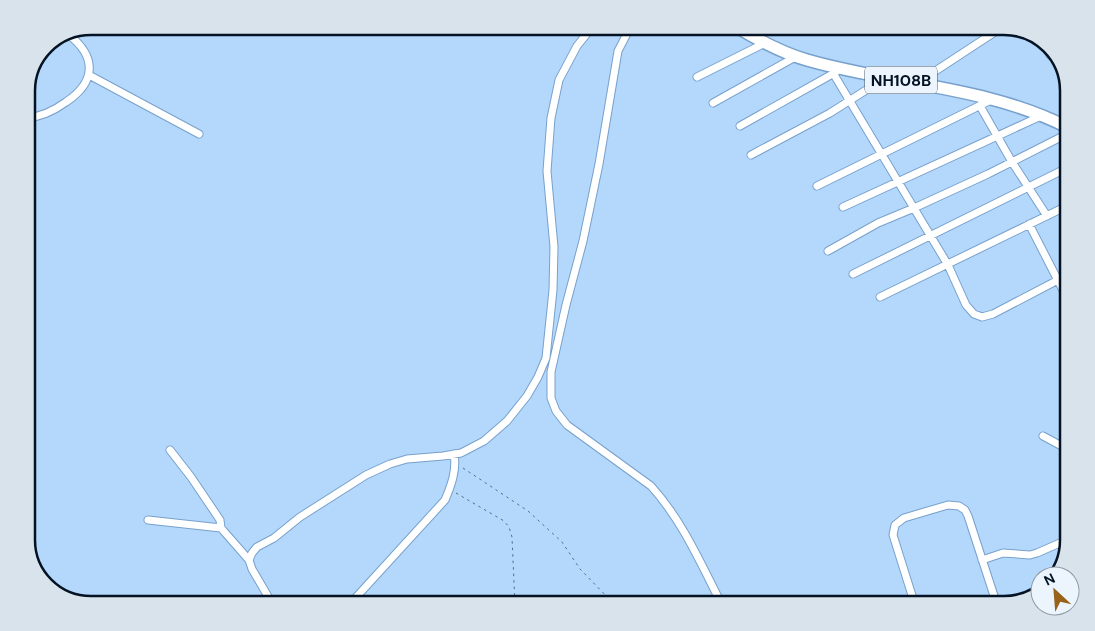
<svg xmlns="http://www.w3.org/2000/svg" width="1095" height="631" viewBox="0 0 1095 631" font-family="'DM Sans',sans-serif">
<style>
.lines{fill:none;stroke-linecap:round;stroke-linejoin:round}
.minor-casing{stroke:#77a1cc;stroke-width:9}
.trunk-casing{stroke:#77a1cc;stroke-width:14}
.path{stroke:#566e88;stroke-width:1;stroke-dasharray:2.5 4;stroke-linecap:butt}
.minor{stroke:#fff;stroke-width:7}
.trunk{stroke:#fff;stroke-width:11}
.labels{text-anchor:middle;stroke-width:4;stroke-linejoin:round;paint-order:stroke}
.shield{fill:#ecf5fe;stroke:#4a5765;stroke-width:1}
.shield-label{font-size:16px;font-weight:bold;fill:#041323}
.rim{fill:none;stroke:#041323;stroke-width:2.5}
</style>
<rect width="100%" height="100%" fill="#b4d7fc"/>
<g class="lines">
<!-- minor casing -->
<g class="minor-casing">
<path id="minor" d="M 631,26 L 618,51 L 599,164 L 583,241 L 566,305 L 551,372 L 551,398 L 556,411 L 567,425 L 651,486 C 682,520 701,564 722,605
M 1040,38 L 1050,55 L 1057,55
M 833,73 L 948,265 L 966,305 L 974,314 L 982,317 L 993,314 L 1058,280
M 89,75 L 199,134
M 697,77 L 765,43
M 917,83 L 1004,26
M 713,103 L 797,56
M 980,106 L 1012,162 L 1047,216
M 26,118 C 41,117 55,110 66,102 C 96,82 97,57 69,35
M 740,126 L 836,72
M 751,155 L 830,113 L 885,78
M 817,186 L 991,100
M 843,207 L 1041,116
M 1029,224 L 1069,302
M 828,251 L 878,223 L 914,208 L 988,174 L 1069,133
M 853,274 L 1069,167
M 880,297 L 1069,205
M 1043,436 L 1069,450
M 170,450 L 191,477 L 220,520 L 221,528
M 148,520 L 221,528 L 249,560
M 982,560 L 1003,553 L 1030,555 L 1037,553 L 1069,539
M 273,605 L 252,569 L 249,560 L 252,553 L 257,547 L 274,538 L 300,517 L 366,475 L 390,464 L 407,459 L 443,456 L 461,453 L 484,441 L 507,421 L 527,396 L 538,377 L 546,358 L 553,290 L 554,247 L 547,171 L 551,118 L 559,80 L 577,46 L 593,26
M 349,605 L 445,500 C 451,486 457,470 454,454
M 915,605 L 893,535 L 895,525 L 904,518 L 948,505 L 959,506 L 965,510 L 968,516 L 997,605"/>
</g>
<!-- trunk casing -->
<g class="trunk-casing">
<path id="trunk" d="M 735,26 C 758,40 782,53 807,60 C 893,85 988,86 1069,128"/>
</g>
<!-- path -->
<path class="path" d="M 463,468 L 528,511 L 562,542 L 580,569 L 615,605
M 456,493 L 504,521 L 509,527 L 512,537 L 515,605"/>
<!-- minor -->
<use href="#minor" class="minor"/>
<!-- trunk -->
<use href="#trunk" class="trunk"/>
</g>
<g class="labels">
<!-- shield labels -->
<rect class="shield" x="865" y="66.5" width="72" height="27" rx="4"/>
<g class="shield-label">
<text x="901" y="86">NH108B</text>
</g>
</g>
<!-- crop -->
<path d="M0 0H1095V631H0ZM91 35H1004A56 56 0 0 1 1060 91V540A56 56 0 0 1 1004 596H91A56 56 0 0 1 35 540V91A56 56 0 0 1 91 35Z" fill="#d9e3ec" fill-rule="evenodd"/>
<path class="rim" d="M91 35H1004A56 56 0 0 1 1060 91V540A56 56 0 0 1 1004 596H91A56 56 0 0 1 35 540V91A56 56 0 0 1 91 35Z"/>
<!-- north arrow -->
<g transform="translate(1055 591) rotate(334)"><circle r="24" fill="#ecf5fe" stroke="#8f9ba6"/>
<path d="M0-4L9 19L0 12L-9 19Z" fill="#986319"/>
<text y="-8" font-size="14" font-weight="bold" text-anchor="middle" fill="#041323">N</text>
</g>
</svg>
